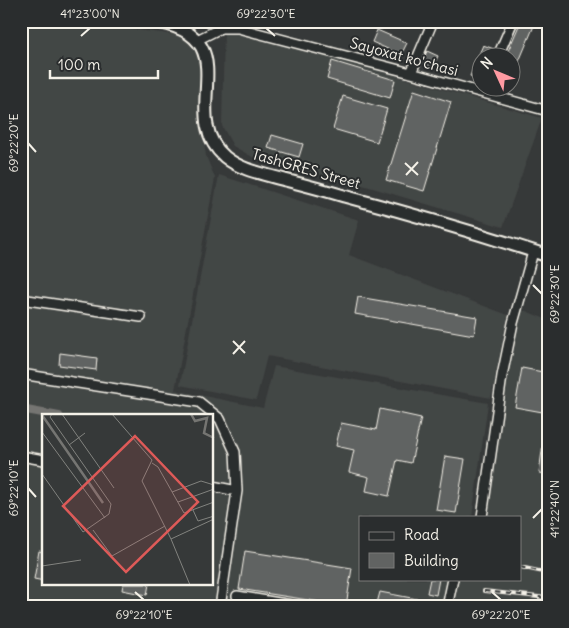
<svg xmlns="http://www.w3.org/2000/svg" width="569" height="628" viewBox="0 0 569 628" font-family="Delius,sans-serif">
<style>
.built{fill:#434645;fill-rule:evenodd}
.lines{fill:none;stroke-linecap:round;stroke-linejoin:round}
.canal{stroke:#757572;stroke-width:8}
.building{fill:#616362;stroke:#f4f1e8}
.minor-casing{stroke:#f4f1e8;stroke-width:12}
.major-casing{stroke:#f4f1e8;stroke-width:15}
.minor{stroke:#2a2d2e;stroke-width:9}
.major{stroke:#2a2d2e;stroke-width:11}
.rail-casing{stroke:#f4f1e8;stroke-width:4}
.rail{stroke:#2a2d2e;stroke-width:2;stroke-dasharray:5.5;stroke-linecap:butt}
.ticks{fill:none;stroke:#f4f1e8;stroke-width:2}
.labels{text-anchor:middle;stroke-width:4;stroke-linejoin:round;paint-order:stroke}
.street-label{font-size:15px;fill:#f4f1e8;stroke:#2a2d2e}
.inset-river{fill:none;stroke:#757572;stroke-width:2.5}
.inset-road{fill:none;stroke:#82837f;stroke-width:1}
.view{fill:#de5a58;fill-opacity:0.15;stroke:#de5a58;stroke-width:2.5}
.inset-edge{fill:none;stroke:#f4f1e8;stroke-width:2.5}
.neatline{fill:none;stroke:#f4f1e8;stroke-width:2}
.ticks-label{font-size:12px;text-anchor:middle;fill:#f4f1e8}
</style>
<rect width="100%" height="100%" fill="#363939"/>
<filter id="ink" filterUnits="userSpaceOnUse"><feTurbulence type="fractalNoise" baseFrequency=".02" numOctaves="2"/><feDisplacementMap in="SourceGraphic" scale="10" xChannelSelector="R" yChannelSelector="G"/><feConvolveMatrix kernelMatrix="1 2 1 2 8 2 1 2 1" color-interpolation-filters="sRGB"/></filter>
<g filter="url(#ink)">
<!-- built -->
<path class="built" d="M 21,21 L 52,23 L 56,21 L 70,21 L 185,36 L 200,59 L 201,122 L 206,156 L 215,178 L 175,390 L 263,408 L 274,366 L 488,403 L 472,517 L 360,517 L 360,579 L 449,579 L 441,607 L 21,607 ZM 44,416 L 212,416 L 212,584 L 44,584 Z
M 224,30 L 241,31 L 542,118 L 503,227 L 356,183 L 256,159 L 233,146 L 222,126 Z
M 219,175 L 359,220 L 349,255 L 508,315 L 491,398 L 267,356 L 256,400 L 180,385 Z
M 517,310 L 526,311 L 548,320 L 548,607 L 444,607 L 451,579 L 520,579 L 520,517 L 476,517 L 496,405 Z"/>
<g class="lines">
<!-- canal -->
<path class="canal" d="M 21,409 L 59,416"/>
</g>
<!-- building -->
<path class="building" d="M 521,21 L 536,21 L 512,78 L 512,58 L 505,58 Z
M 377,30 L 407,43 L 401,55 L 372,42 Z
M 483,45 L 494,49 L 491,58 L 482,58 L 482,81 L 470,76 Z
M 427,51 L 438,56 L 432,68 L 422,63 Z
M 332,61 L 395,80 L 390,98 L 327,79 Z
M 414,90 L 451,102 L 424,191 L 386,180 Z
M 343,96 L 387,109 L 377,142 L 333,129 Z
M 272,135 L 303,144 L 299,157 L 268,148 Z
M 358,297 L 477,317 L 474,335 L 355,314 Z
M 60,353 L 97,358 L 96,370 L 59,365 Z
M 522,368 L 548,373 L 548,413 L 515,407 Z
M 380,409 L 421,418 L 411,463 L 397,460 L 389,496 L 366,491 L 369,477 L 349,472 L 354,450 L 336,446 L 341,423 L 376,430 Z
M 544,436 L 548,436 L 548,474 L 539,473 Z
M 445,456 L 465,459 L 456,513 L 436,510 Z
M 39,551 L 44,552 L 44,581 L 34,579 Z
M 245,551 L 352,568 L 346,606 L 239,589 Z
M 430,579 L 439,579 L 436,595 L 427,593 Z
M 123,584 L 149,584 L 147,595 L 122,590 Z
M 380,592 L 417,599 L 416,607 L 376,607 Z"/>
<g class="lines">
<!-- minor casing -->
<g class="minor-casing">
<path id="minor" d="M 197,40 L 221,28 L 238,28 L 411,73 L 548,111
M 497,58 L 513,21
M 411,73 L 433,21
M 21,299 L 141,317
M 21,374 L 199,402 L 220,419 L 235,452 L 237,491 L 220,607
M 21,456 L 44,460
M 212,486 L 237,491
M 482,517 L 502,376 L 513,323 L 533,252
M 237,596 L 303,607
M 447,607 L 453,579"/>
</g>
<!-- major casing -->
<g class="major-casing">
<path id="major" d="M 152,21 C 252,36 174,113 225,157 C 242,171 265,174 285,180 C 305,185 324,190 344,196 C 412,214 481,234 548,256"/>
</g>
<!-- minor -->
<use href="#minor" class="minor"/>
<!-- major -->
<use href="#major" class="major"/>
<!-- rail casing -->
<g class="rail-casing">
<path id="rail" d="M 520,567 L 548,573
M 484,591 L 548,598"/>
</g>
<!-- rail -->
<use href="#rail" class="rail"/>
</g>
</g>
<!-- ticks -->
<path class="ticks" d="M 266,28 L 275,36M 81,36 L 90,28M 28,143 L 36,152M 405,163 L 418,175M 406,175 L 418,162M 533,285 L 542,294M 233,341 L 245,353M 233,354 L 245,341M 28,488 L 36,497M 533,518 L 542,509M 135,592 L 144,600M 492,592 L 501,600"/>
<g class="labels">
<!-- street labels -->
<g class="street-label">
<text transform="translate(404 57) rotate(15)" y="5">Sayoxat ko'chasi</text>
<text transform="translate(306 169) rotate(16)" y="5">TashGRES Street</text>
</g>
</g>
<!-- overview -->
<g transform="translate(42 414)">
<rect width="171" height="171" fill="#363939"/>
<path class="inset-river" d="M 149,0 L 153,7 L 165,4 L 162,19 L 172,24M 0,1 L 61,89"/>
<path class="inset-road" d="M 20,0 L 72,74M 70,0 L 110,46 L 100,67 L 129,125 L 148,171M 0,18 L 63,104M 27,31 L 43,19M 110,49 L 116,53 L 142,99 L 172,88M 0,60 L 41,118 L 67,100 L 69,90 L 8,3 L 10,0M 130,78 L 159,67 L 172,71M 136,88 L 172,75M 151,96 L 156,107 L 172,102M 51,116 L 70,142 L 123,112M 129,125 L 172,105M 0,152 L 39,146"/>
<path class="view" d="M 93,22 L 156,88 L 84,158 L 21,92 Z"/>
<rect width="171" height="171" class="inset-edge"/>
</g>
<!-- margin -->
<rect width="569" height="628" fill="none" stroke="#2a2d2e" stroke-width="55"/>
<!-- legend -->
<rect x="359" y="516" width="162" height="65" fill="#2a2d2e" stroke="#7b7b78"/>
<rect x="369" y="532" width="25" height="8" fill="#2a2d2e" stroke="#7b7b78"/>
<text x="404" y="540" font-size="15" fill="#f4f1e8">Road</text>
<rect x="369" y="553" width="25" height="15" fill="#616362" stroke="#7b7b78"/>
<text x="404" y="566" font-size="15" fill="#f4f1e8">Building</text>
<!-- north arrow -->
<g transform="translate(496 72) rotate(314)"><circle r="24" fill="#2a2d2e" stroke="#7b7b78"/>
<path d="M0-4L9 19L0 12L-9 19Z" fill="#ff9aa2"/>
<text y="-8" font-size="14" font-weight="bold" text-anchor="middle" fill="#f4f1e8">N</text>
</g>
<!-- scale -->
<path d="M50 70v8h108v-8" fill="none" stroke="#f4f1e8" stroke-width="2.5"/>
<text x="58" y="70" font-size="15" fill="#f4f1e8" stroke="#2a2d2e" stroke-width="4" paint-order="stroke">100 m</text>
<rect x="28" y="28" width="514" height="572" class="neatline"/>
<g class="ticks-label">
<text x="90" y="18">41°23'00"N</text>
<text x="266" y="18">69°22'30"E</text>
<text transform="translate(14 143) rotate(-90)" y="4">69°22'20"E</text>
<text transform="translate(555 294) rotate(-90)" y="4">69°22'30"E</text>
<text transform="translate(14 488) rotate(-90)" y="4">69°22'10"E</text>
<text transform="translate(555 509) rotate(-90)" y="4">41°22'40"N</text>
<text x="144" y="619">69°22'10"E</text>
<text x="501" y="619">69°22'20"E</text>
</g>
</svg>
